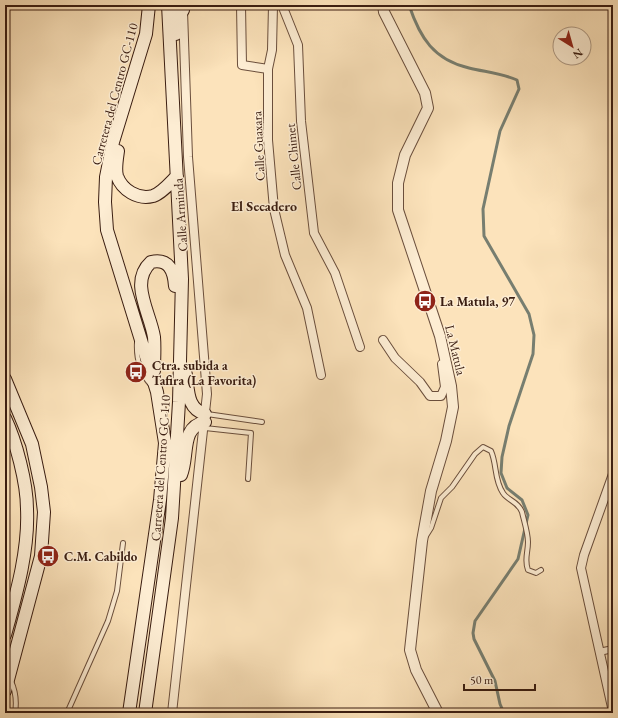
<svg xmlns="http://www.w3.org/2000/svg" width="618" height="718" viewBox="0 0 618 718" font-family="'EB Garamond',serif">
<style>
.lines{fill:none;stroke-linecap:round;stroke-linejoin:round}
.stream{stroke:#777e70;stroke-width:3}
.service-casing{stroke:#6a4e3c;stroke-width:6}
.pedestrian-casing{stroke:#6a4e3c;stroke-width:8}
.minor-casing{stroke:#6a4e3c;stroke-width:10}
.tertiary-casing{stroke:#6a4e3c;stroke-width:12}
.secondary-casing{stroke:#3a1d11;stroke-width:14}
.service{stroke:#fdedd3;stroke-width:4}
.pedestrian{stroke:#fdedd3;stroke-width:6}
.minor{stroke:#fdedd3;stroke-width:8}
.tertiary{stroke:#fdedd3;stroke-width:10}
.secondary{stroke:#fdedd3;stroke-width:12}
.labels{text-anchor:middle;stroke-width:3;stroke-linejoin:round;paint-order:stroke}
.street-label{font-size:13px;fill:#3a1d11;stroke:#fdedd3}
.poi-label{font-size:13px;font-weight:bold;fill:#3a1d11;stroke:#fdedd3;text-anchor:start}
.neighbourhood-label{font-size:14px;font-weight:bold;fill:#3a1d11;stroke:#fdedd3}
</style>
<rect width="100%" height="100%" fill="#fce3bb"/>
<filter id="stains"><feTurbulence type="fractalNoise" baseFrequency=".005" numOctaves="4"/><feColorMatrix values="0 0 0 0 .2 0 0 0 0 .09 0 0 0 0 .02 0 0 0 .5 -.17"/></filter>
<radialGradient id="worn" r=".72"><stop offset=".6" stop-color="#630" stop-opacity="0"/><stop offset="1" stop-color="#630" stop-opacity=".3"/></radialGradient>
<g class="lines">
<!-- stream -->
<path class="stream" d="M 409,5 C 420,38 434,60 469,68 C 485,72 501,73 517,80 L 519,89 L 500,131 L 483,209 L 484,236 L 529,314 L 534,335 L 533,354 L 509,426 L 502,457 L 501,473 L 507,488 L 522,500 L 528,515 L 518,559 L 475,621 L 473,633 L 474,639 L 495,681 L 500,704 L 504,713"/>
<!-- service casing -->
<g class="service-casing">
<path id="service" d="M 137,342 C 136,359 140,373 151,385
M 207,414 L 262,422
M 205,428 L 251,433 L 248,479
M 426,536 L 431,528 L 441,498 L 452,487 L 475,454 L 483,447 L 491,451 C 497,464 494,480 503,493 C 508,501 518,501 522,512 C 524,521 528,533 528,542 C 528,553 524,560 528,570 L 536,573 L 541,570
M 11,681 C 16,692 17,701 15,713
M 51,713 L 52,712
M 67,713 L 108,621 L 117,591 L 123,543"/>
</g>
<!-- pedestrian casing -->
<g class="pedestrian-casing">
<path id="pedestrian" d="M 599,652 L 613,649"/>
</g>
<!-- minor casing -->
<g class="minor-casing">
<path id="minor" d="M 241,5 L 242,65 L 268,69
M 273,5 L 272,50 L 268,69 L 268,140 L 274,209 L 285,255 L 307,308 L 321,375
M 282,5 L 298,45 L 301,121 L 314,233 L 335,273 L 360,347
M 383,340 L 395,358 L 420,382 L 430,396 L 441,396 L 445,387 L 442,364
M 613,474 L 584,555 L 581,568 L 613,712
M 172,713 L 207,394 L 188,157 L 183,11"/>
</g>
<!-- tertiary casing -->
<g class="tertiary-casing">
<path id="tertiary" d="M 383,5 L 384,12 L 425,93 L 428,108 L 405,155 L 398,183 L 398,210 L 440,336 L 451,386 L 453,407 L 446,441 L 431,491 L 422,541 L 410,650 L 416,670 L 438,713"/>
</g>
<!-- secondary casing -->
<g class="secondary-casing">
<path id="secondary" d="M 172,5 L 176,10 L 183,10 L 177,19 L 176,34
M 118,151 C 117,158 115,169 117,176 C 122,190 138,200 153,196 C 162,193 170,183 177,176
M 185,370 C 189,387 185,408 205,414
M 154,371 C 154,359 155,348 154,337 C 150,312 129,282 151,262 C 169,258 174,271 175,286
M 5,379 L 32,444 L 41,487 L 44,512 L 41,556 L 5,691
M 5,418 C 16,441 27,483 27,509 C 29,551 16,595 5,635
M 181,475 C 189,456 180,427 205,422
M 129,713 L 160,500 L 165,443 L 157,392 L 107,230 L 105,202 L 106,177 L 113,142 L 146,34 L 149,5
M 145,713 L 172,518 L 179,402 L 182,279 L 168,5"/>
</g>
<!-- service -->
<use href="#service" class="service"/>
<!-- pedestrian -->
<use href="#pedestrian" class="pedestrian"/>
<!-- minor -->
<use href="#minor" class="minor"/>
<!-- tertiary -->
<use href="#tertiary" class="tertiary"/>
<!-- secondary -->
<use href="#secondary" class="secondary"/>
</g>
<!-- icons -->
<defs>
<g id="bus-disc" transform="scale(1.15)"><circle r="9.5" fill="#8f2418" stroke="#fdedd3"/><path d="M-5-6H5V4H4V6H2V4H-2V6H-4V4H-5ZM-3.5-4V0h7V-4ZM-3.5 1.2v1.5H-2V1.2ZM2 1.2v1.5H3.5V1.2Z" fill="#fff"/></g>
</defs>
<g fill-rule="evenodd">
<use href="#bus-disc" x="425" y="301"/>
<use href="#bus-disc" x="136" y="372"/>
<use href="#bus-disc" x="48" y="556"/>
</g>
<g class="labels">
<!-- street labels -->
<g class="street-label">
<text transform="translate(114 94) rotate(-75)" y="5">Carretera del Centro GC-110</text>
<text transform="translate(258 146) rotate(-93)" y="5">Calle Guaxara</text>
<text transform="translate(293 157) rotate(-96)" y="5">Calle Chimet</text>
<text transform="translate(180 215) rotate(-94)" y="5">Calle Arminda</text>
<text transform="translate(456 350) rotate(76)" y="5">La Matula</text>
<text transform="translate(160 468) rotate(-86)" y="5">Carretera del Centro GC-110</text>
</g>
<!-- poi labels -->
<g class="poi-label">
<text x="440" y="306">La Matula, 97</text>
<text x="152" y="370">Ctra. subida a<tspan x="152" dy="15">Tafira (La Favorita)</tspan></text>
<text x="64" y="561">C.M. Cabildo</text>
</g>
<!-- neighbourhood labels -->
<g class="neighbourhood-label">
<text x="264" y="211">El Secadero</text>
</g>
</g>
<!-- margin -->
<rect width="618" height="718" fill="none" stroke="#fce3bb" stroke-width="20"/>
<rect x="6" y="6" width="606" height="706" fill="none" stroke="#3a1d11" stroke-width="2"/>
<rect x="10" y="10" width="598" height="698" fill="none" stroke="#3a1d11"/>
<!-- north arrow -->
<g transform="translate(572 46) rotate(143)"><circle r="19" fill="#fdedd3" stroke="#af9a85"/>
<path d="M0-3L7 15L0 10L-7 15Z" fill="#8f2418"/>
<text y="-6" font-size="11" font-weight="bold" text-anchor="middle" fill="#3a1d11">N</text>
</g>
<!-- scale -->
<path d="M464 684v6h71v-6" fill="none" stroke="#3a1d11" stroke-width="2"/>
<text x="470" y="684" font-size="12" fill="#3a1d11" stroke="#fdedd3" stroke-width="3" paint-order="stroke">50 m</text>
<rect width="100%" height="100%" filter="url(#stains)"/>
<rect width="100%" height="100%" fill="url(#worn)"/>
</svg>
